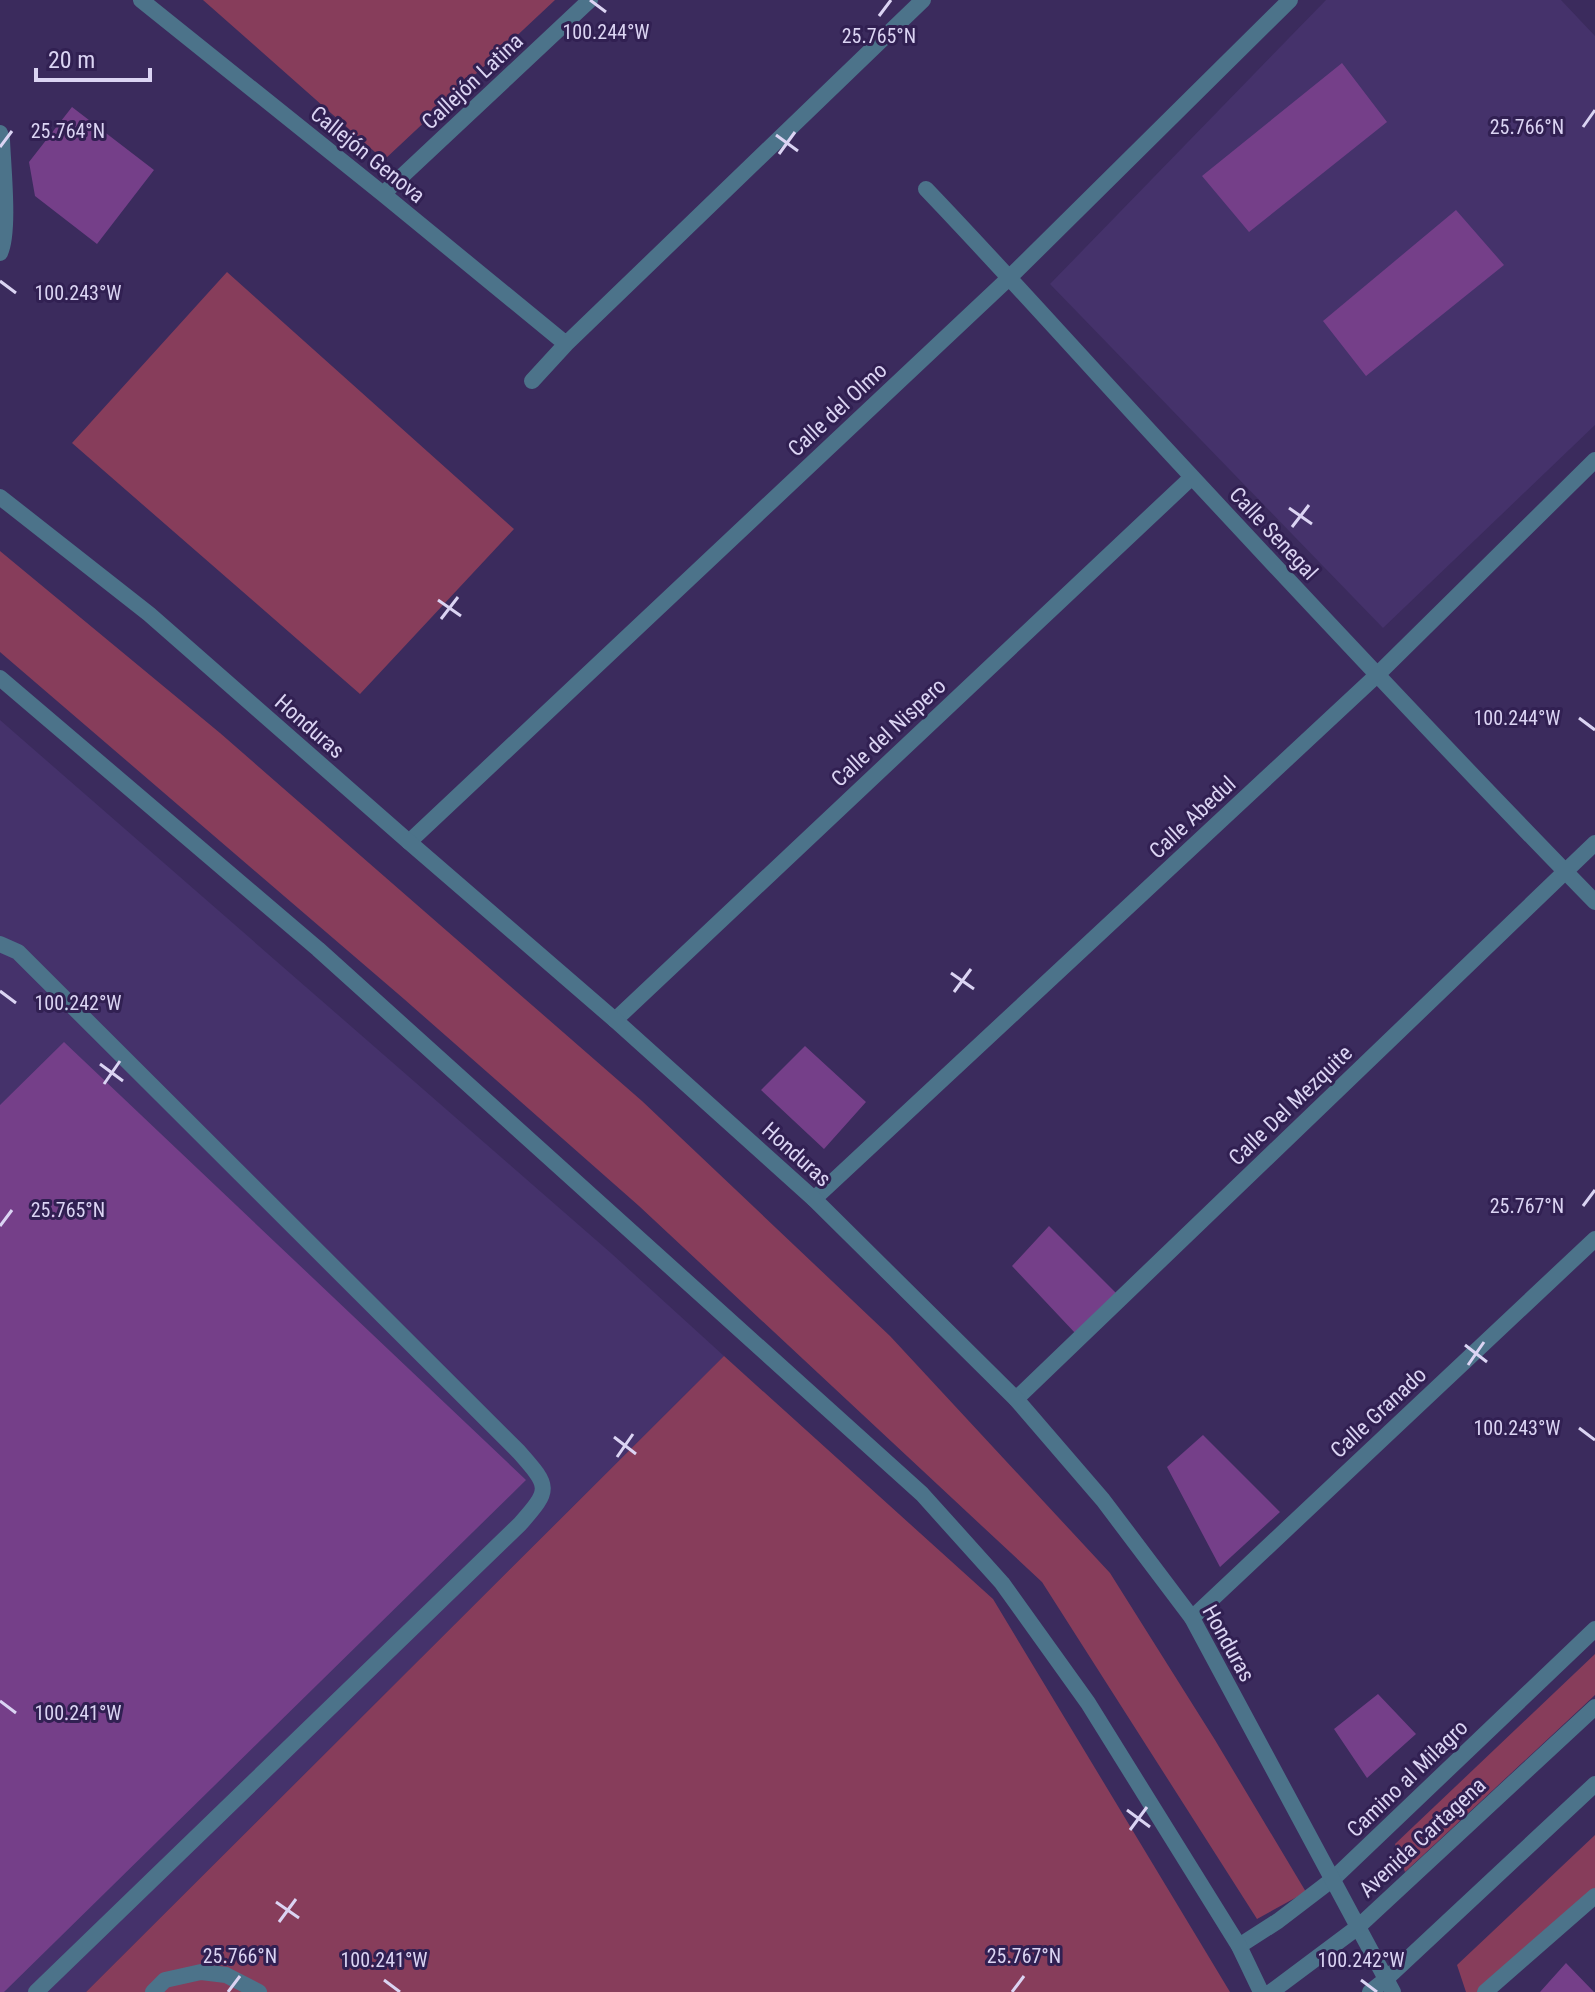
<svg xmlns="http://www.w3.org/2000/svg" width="1595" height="1992" viewBox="0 0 1595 1992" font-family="'Roboto Condensed',sans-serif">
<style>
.built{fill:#45326b}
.green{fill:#873d5b}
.building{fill:#753f89}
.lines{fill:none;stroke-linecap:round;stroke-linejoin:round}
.service{stroke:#4c738a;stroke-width:16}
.minor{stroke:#4c738a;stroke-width:16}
.tertiary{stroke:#4c738a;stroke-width:16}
.ticks{fill:none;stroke:#dbd4f3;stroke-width:3}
.labels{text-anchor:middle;stroke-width:6;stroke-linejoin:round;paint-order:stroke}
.street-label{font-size:22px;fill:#dbd4f3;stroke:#312052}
.ticks-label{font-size:20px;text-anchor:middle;fill:#dbd4f3;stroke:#312052;stroke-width:6;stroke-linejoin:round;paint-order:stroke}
</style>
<rect width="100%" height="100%" fill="#3b2b5d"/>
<!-- built -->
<path class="built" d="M 1326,0 L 1561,0 L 1595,36 L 1595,425 L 1383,628 L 1050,284 Z
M 0,720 L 612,1254 L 724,1356 L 86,1992 L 0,1992 Z"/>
<!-- green -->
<path class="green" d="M 203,0 L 555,0 L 384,160 Z
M 227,272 L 514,529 L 360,694 L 72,443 Z
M 0,551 L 220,733 L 642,1101 L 890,1336 L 1110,1573 L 1215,1740 L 1306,1892 L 1257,1919 L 1042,1582 L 639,1206 L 404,999 L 0,652 Z
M 724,1356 L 993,1599 L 1230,1992 L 86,1992 Z
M 1595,1654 L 1595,1695 L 1405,1872 L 1395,1844 Z
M 1595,1835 L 1595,1889 L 1482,1992 L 1466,1992 L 1457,1965 Z"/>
<!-- building -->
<path class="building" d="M 1342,63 L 1387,122 L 1249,232 L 1202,176 Z
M 72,107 L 154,170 L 97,244 L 35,196 L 29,162 Z
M 1456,210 L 1504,265 L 1366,376 L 1323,321 Z
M 64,1042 L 526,1480 L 4,1992 L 0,1992 L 0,1105 Z
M 805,1046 L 866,1102 L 824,1149 L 761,1090 Z
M 1049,1226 L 1117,1294 L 1076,1334 L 1012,1266 Z
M 1203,1435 L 1280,1512 L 1220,1567 L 1167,1467 Z
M 1378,1694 L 1416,1734 L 1367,1778 L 1334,1729 Z
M 1566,1963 L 1594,1992 L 1540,1992 Z"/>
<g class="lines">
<!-- service -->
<path class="service" d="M 0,133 L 2,140 C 3,167 10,232 0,253
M 0,944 L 18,952 L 519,1452 C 550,1487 551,1489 520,1524 L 36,1992
M 153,1992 L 165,1980 L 201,1972 L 226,1975 L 259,1992"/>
<!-- minor -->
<path class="minor" d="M 141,0 L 383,194 L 566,344
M 926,189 C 1017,284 1104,383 1194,479 C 1326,621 1459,763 1595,902
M 383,194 L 590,0
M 532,381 L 566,344 L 923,0
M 409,842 L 1010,277 L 1290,0
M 615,1020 L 1192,477
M 814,1199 L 1377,675 L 1595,460
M 1016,1399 L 1595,843
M 1192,1618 L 1595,1239
M 1239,1946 L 1278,1921 L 1333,1879 L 1595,1629
M 1485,1992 L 1595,1896"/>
<!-- tertiary -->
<path class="tertiary" d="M 0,497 L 149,614 L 409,842 L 615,1020 L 814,1199 L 1016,1399 L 1103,1500 L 1192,1618 L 1393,1992
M 0,678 L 318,949 L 922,1494 L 1002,1583 L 1088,1703 L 1239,1946 L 1261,1992
M 1271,1992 L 1358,1927 L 1595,1707
M 1370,1992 L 1385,1980 L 1595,1784"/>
</g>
<!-- ticks -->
<path class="ticks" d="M 590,0 L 606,12M 879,16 L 891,0M 1583,127 L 1595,110M 776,135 L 798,151M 0,147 L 12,131M 779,154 L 795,132M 0,281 L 16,293M 1289,508 L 1312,524M 1292,527 L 1309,505M 438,600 L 461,616M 441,619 L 458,597M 1579,718 L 1595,730M 951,973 L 974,989M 0,991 L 16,1003M 954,992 L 971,969M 100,1064 L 123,1081M 104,1084 L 120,1061M 1583,1206 L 1595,1190M 0,1226 L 12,1210M 1465,1345 L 1487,1362M 1468,1365 L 1484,1342M 1579,1428 L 1595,1440M 614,1437 L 636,1454M 617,1457 L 633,1434M 0,1701 L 16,1713M 1127,1810 L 1150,1827M 1130,1830 L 1147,1807M 276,1902 L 299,1918M 279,1922 L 296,1899M 384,1980 L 400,1992M 1361,1980 L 1377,1992M 228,1992 L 240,1976M 1012,1992 L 1024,1976"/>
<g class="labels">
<!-- street labels -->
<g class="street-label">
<text transform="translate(472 81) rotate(-43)" y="8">Callejón Latina</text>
<text transform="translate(368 154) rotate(39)" y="8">Callejón Genova</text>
<text transform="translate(837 409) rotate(-43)" y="8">Calle del Olmo</text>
<text transform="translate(1274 533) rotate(47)" y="8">Calle Senegal</text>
<text transform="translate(310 726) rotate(41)" y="8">Honduras</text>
<text transform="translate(888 732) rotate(-43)" y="8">Calle del Nispero</text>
<text transform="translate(1192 817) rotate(-43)" y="8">Calle Abedul</text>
<text transform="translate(1290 1105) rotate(-44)" y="8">Calle Del Mezquite</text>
<text transform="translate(797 1154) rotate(42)" y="8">Honduras</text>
<text transform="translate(1378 1412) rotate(-43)" y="8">Calle Granado</text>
<text transform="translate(1229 1643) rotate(61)" y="8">Honduras</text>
<text transform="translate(1407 1778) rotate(-44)" y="8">Camino al Milagro</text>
<text transform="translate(1422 1837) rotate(-43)" y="8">Avenida Cartagena</text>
</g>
</g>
<g class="ticks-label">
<text x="606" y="39">100.244°W</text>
<text x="879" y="43">25.765°N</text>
<text x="1527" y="134">25.766°N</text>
<text x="68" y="138">25.764°N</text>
<text x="78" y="300">100.243°W</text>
<text x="1517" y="725">100.244°W</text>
<text x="78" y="1010">100.242°W</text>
<text x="1527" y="1213">25.767°N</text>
<text x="68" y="1217">25.765°N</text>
<text x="1517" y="1435">100.243°W</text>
<text x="78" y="1720">100.241°W</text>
<text x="240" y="1963">25.766°N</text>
<text x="1024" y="1963">25.767°N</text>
<text x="384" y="1967">100.241°W</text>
<text x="1361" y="1967">100.242°W</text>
</g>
<!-- scale -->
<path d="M36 68v12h114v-12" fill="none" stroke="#dbd4f3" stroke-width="4"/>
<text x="48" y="68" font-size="24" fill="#dbd4f3" stroke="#312052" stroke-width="6" paint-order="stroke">20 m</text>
</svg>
